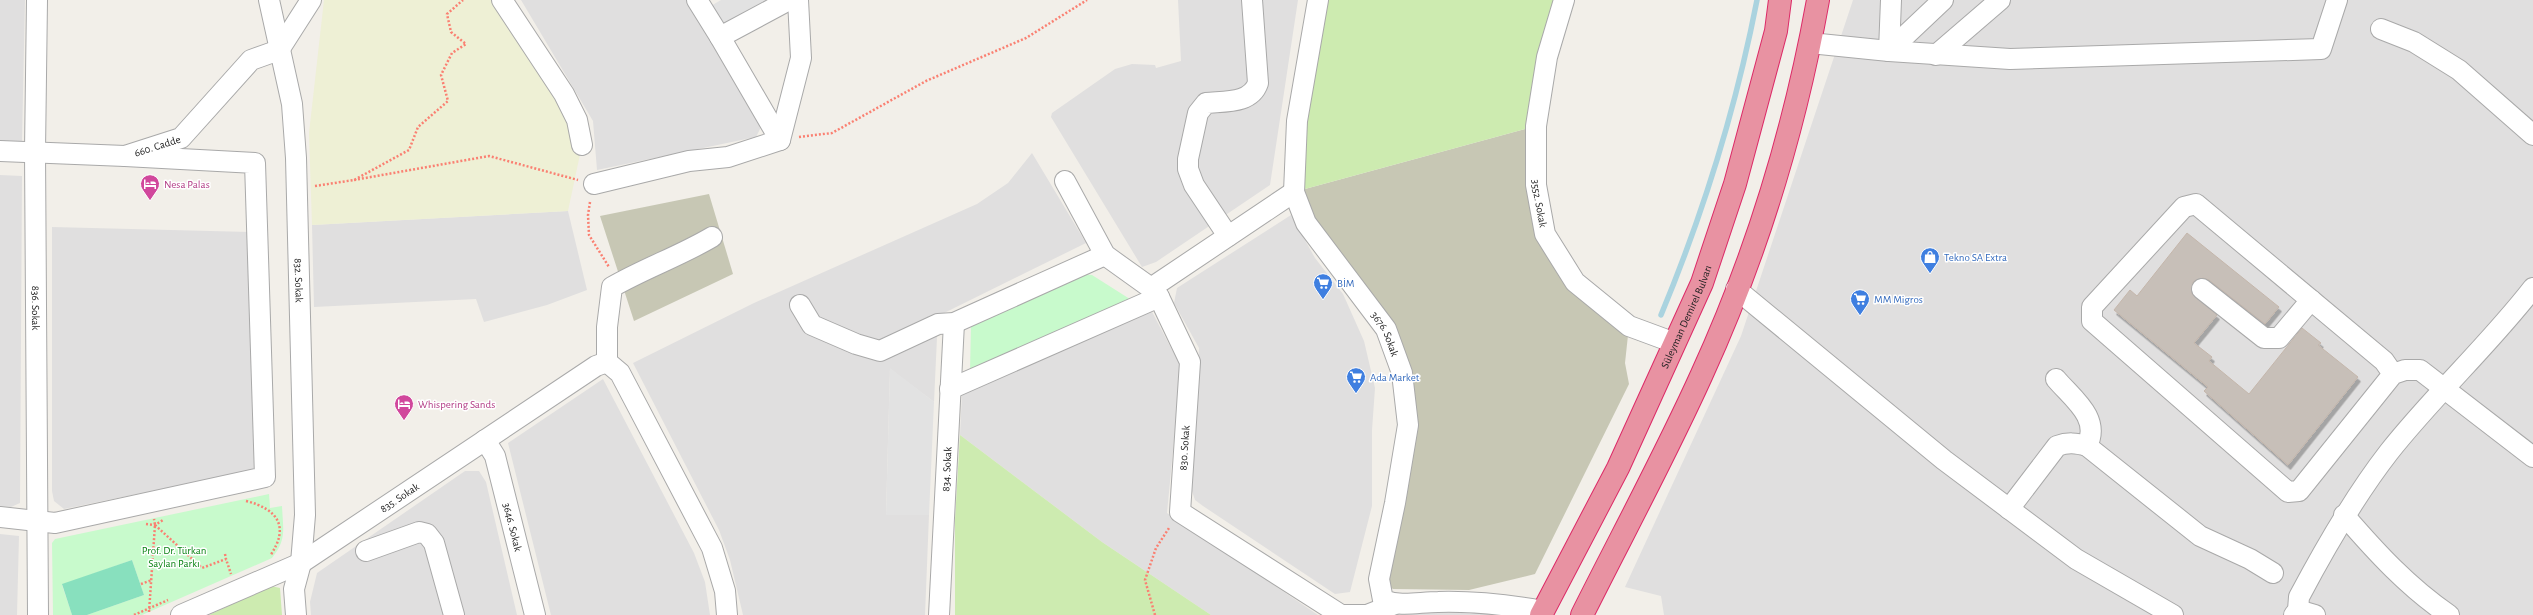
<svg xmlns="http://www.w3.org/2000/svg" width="2533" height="615" viewBox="0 0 2533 615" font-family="'Alegreya Sans',sans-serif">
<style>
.residential{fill:#e0dfdf}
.construction{fill:#c7c7b4}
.farmland{fill:#eef0d5}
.grass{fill:#cdebb0}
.park{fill:#c8facc}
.pitch{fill:#88e0be}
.parking{fill:#e2e2e2}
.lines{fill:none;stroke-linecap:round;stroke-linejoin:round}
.stream{stroke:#aad3df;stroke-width:5.5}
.building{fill:#c7bfb8;stroke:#c4b6ab;filter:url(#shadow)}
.minor-casing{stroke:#a9a9a9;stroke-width:22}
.highway-casing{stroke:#dc2a67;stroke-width:24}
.path{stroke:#fa8072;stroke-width:2.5;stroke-dasharray:2 2;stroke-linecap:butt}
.minor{stroke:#fff;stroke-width:20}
.highway{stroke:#e892a2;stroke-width:22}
.labels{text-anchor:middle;stroke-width:3;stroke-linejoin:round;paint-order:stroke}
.street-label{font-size:11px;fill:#222;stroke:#fff}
.hotel-label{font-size:11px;fill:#b23c85;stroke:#fff;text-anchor:start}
.shop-label{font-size:11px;fill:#366cbe;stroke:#fff;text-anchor:start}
.park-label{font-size:11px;fill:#0c8416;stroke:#fff}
</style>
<defs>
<filter id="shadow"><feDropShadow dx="2.5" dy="4.5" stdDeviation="0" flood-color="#0004"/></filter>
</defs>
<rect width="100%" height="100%" fill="#f2efe9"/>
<!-- residential -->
<path class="residential" d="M 0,0 L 25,0 L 22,141 L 0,144 Z
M 521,0 L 686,0 L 763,123 L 756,137 L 597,170 L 593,121 Z
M 1178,0 L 1298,0 L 1270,185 L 1156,262 L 1142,267 L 1051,117 L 1052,113 L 1115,69 L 1132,64 L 1155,65 L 1156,68 L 1181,61 Z
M 1853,0 L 2533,0 L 2533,615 L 1664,615 L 1661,596 L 1625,587 L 1741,336 Z
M 1032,153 L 1086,243 L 938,316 L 934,402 L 890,369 L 886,514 L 929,515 L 925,615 L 743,615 L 730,560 L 719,530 L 633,363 L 754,303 L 977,204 L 1008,183 Z
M 0,175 L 22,176 L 20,503 L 11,507 L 0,506 Z
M 568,211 L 587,290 L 547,305 L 484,322 L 476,299 L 314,307 L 312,225 Z
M 1291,215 L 1315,258 L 1343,294 L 1364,341 L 1375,388 L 1372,430 L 1372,506 L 1350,592 L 1335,594 L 1203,506 L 1195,500 L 1192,491 L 1199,348 L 1174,303 L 1177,288 Z
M 52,227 L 250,232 L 254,470 L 64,509 L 54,501 L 52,491 Z
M 1150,308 L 1181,367 L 1167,513 L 1318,615 L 1211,615 L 1102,542 L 960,435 L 962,393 Z
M 603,379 L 694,553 L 705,582 L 710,615 L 551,615 L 508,443 Z
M 465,471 L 479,471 L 486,482 L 517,615 L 311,615 L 310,602 L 317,573 Z
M 0,534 L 19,536 L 17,615 L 0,615 Z
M 1395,604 L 1509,615 L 1389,615 Z"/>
<!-- construction -->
<path class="construction" d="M 1536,126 L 1545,234 L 1575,282 L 1629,326 L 1625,363 L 1629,384 L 1535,574 L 1469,590 L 1393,589 L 1379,579 L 1395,503 L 1402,373 L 1294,192 Z
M 709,194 L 733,274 L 634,321 L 600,216 Z"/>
<!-- farmland -->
<path class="farmland" d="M 324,0 L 502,0 L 582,145 L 568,211 L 312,225 L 309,133 Z"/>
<!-- grass -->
<path class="grass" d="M 1318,0 L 1564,0 L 1536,126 L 1294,192 Z
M 960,435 L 1102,542 L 1211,615 L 955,615 L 955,520 Z
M 271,586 L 280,588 L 282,615 L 209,615 Z"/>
<!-- park -->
<path class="park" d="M 1080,274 L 1092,275 L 1133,301 L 970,372 L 971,324 Z
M 269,494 L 270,508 L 282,506 C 283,530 287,539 272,558 L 142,615 L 87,615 L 144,595 L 132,560 L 62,585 L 72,615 L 53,615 L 52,543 L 55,539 Z"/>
<!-- pitch -->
<path class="pitch" d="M 132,560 L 144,595 L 87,615 L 72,615 L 62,584 Z"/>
<!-- parking -->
<path class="parking" d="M 721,0 L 789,0 L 720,37 L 704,10 Z
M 890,368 L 934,402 L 929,515 L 886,515 Z"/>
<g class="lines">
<!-- stream -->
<path class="stream" d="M 1661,315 C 1703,214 1736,108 1757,0"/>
</g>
<!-- building -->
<path class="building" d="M 2187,233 L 2279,307 L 2265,324 L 2209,280 L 2203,278 L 2193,282 L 2192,294 L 2217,315 L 2194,343 L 2212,357 L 2209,361 L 2249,394 L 2302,328 L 2321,343 L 2318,345 L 2358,377 L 2288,465 L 2204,391 L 2208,387 L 2114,310 L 2130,290 L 2137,296 Z"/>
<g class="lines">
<!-- minor casing -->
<g class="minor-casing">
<g id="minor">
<path id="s1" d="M 37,0 L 35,151 L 38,615"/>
<path id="s2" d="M 269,0 L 292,104 L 296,158 L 305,515 L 301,563 L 294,589 L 296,615"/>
<path d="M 502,0 L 564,94 L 577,120 L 582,145"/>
<path d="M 697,0 L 720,37"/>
<path id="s3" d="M 1318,0 L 1297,121 L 1294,192 L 1306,223 L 1386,329 L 1402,373 L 1408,425 L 1395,503 L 1379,579 L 1383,600 C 1401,607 1419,602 1438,602 C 1473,601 1509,605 1543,611"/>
<path id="s4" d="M 1564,0 L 1547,57 L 1536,126 L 1536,185 L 1545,234 L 1575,282 L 1629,326 L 1675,343"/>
<path d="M 2381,29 L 2414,42 L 2459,70 L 2533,135"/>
<path d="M 1810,43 L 1889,51 L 2010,59 L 2321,49 L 2337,0"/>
<path d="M 1889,51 L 1943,0"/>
<path d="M 1889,51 L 1891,0"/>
<path d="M 1936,55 L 2000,0"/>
<path d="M 780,140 L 720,37 L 789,0"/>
<path id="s5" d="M 0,151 L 125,156 L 181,138 L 251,60 L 279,50 L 311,0"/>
<path d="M 1065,181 L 1105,255 L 1151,288 L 1159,297 L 1190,362 L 1180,512 L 1341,615 L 1367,615 L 1395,604"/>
<path d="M 594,184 L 689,161 L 728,157 L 780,140 L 801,58 L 798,0"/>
<path d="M 1228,236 L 1194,185 L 1188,169 L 1188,159 L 1198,113 L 1206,103 C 1224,101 1251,104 1258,83 L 1252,0"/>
<path d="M 1151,288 L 1294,192"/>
<path d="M 1736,289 L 1944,460 L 2076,559 L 2173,615"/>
<path d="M 2202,289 L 2264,338 L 2279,338 L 2311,300"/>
<path d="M 800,305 L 812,325 L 856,344 L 880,351 L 938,324 L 954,323 L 1105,255"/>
<path d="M 607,362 L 620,373 L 712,548 L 725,591 L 727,615"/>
<path d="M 607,362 L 607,327 L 612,287 C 645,268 680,256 712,237"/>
<path d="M 2393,374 L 2384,361 L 2196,204 L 2184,207 L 2092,307 L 2092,321 L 2288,492 L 2299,491 L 2393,374 L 2405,370 L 2420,370 L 2533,457"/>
<path d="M 2056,379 C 2073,399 2101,418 2087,446"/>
<path d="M 950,389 L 1159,297"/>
<path id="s6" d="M 485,440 L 495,456 L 535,615"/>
<path d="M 2009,509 L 2057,446 C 2068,442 2076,443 2087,446 L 2200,536 L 2250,559 L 2273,573"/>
<path d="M 2344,515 C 2376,552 2408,587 2449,615"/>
<path d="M 0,517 L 55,523 L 265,477 L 255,163 L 125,156"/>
<path d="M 366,551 L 419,532 L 427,534 L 434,543 L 454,615"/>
<path d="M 2298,610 L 2315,615"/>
<path id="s7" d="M 181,615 L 301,563 L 596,366 L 607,362"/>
<path id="s8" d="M 939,615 L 954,323"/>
<path d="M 2294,615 L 2298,610 L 2299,597 C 2326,546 2354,497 2389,452 C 2434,395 2488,346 2533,288"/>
</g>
</g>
<!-- highway casing -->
<g class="highway-casing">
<g id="highway">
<path id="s9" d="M 1541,615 L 1618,468 L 1702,283 L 1735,184 L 1776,31 L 1780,0"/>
<path d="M 1582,615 C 1622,535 1665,456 1702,374 C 1756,256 1795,128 1818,0"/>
</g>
</g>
<!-- path -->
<path class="path" d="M 799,137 L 832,133 L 926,81 L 1026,38 L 1087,0
M 354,180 L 489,156 L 578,180
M 315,186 L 354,180 L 409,150 L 418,127 L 448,101 L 441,75 L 452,53 L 466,44 L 451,32 L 447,14 L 463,0
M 590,202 L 588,215 L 589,235 L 609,267
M 246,501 C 278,509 290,527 270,556
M 146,524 L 155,525 L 163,520
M 155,525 L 202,568 L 226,559 L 231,574
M 225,554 L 226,559
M 141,584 L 152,580
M 149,612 L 155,525 L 154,519
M 134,615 L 168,600
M 1155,615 L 1145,580 L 1156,548 L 1169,528"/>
<!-- minor -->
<use href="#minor" class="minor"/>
<!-- highway -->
<use href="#highway" class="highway"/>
</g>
<!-- icons -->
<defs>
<g id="hotel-pin" transform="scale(1)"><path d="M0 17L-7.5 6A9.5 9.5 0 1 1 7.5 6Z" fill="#d1479c" stroke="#fff"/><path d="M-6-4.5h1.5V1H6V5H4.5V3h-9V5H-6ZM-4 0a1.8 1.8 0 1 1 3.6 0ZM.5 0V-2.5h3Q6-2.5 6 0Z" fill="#fff"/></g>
<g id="shop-pin" transform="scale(1)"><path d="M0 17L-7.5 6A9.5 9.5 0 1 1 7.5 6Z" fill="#3f7fe0" stroke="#fff"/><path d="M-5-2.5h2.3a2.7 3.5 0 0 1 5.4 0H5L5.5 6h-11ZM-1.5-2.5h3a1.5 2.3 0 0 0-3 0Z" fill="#fff"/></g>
<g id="supermarket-pin" transform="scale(1)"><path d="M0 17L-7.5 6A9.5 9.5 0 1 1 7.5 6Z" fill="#3f7fe0" stroke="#fff"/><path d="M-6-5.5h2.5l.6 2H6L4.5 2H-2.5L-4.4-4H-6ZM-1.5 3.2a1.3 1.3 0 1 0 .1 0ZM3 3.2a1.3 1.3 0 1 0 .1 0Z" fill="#fff"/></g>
</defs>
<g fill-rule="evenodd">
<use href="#hotel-pin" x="150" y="184"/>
<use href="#shop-pin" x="1930" y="257"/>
<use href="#supermarket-pin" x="1323" y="283"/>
<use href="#supermarket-pin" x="1860" y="299"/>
<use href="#supermarket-pin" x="1356" y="377"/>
<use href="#hotel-pin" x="404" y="404"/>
</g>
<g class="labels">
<!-- street labels -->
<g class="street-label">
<text dy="4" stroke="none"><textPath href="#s5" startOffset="159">660. Cadde</textPath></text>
<text dy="4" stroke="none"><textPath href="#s4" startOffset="207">3552. Sokak</textPath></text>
<text dy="4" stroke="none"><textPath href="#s2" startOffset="283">832. Sokak</textPath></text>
<text dy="4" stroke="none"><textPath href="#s1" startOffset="308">836. Sokak</textPath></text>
<text dy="4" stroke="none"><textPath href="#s9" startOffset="332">Süleyman Demirel Bulvarı</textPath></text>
<text dy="4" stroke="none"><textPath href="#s3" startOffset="364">3676. Sokak</textPath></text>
<text transform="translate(1184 448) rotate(-86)" y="4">830. Sokak</text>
<text dy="4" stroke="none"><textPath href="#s8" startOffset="146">834. Sokak</textPath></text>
<text dy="4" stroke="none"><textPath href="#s7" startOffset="249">835. Sokak</textPath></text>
<text dy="4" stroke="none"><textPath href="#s6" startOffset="92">3646. Sokak</textPath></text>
</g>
<!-- hotel labels -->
<g class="hotel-label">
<text x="164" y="188">Nesa Palas</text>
<text x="418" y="408">Whispering Sands</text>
</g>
<!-- shop labels -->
<g class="shop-label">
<text x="1944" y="261">Tekno SA Extra</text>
<text x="1337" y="287">BİM</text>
<text x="1874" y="303">MM Migros</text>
<text x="1370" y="381">Ada Market</text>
</g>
<!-- park labels -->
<g class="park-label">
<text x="174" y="554">Prof. Dr. Türkan<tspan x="174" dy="13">Saylan Parkı</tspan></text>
</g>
</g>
</svg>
